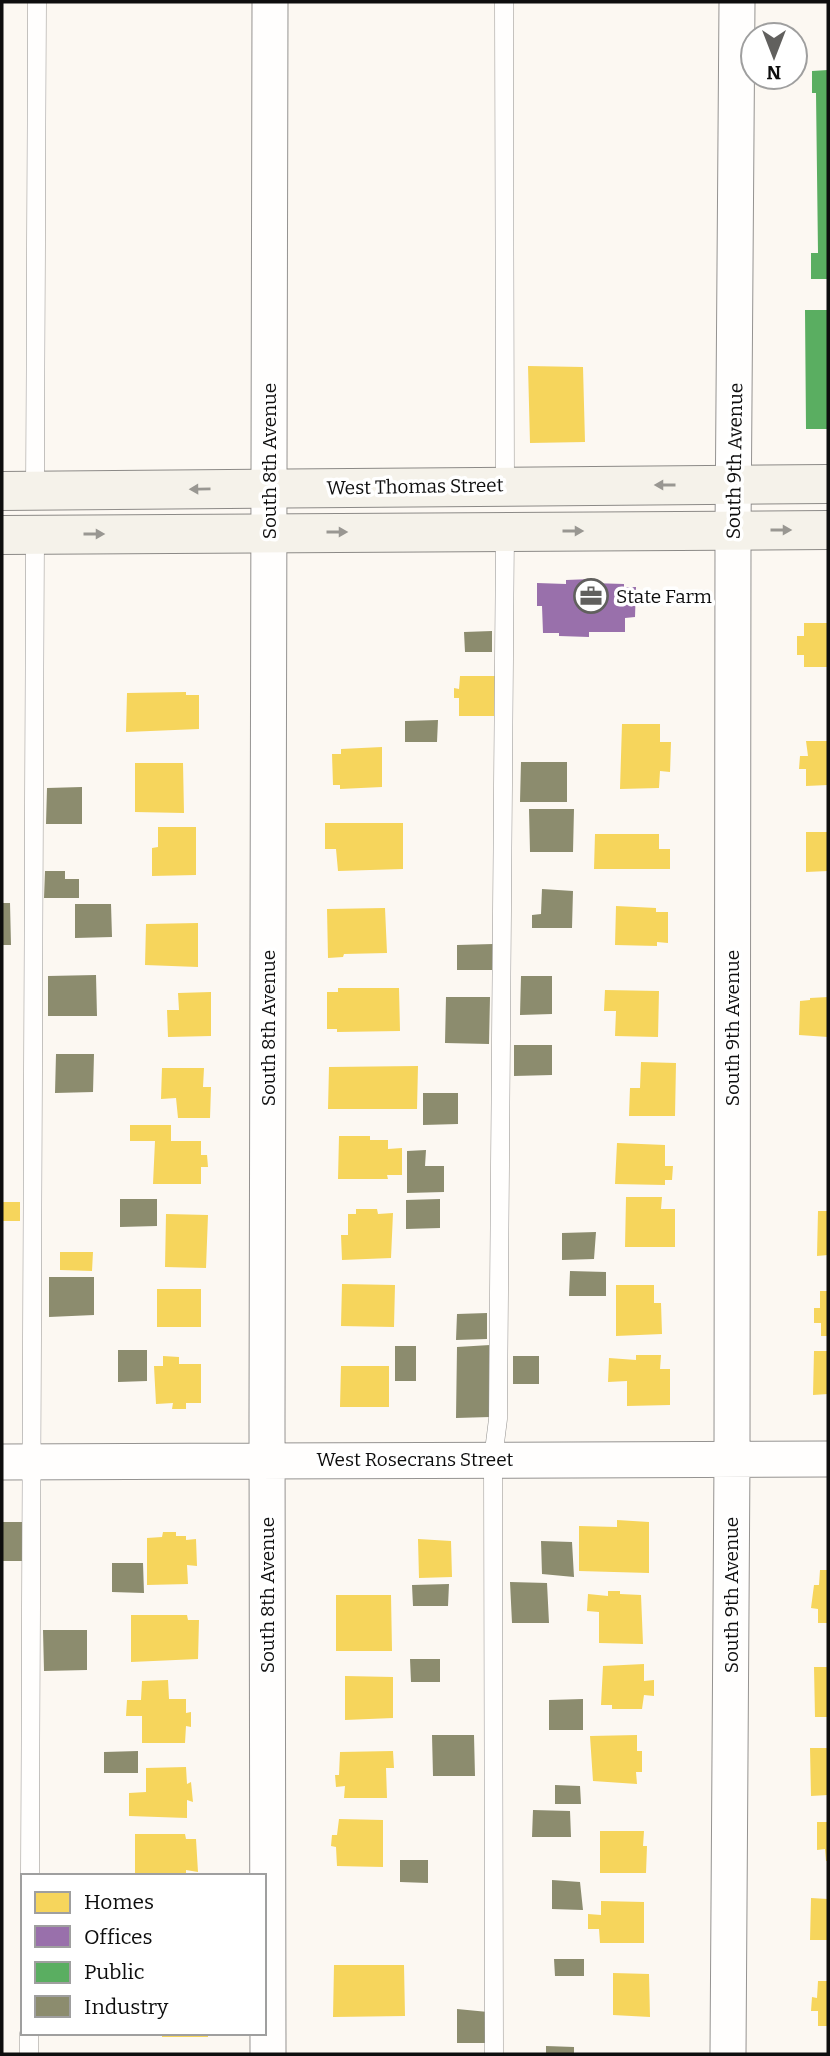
<svg xmlns="http://www.w3.org/2000/svg" width="830" height="2056" viewBox="0 0 830 2056" font-family="Bitter,serif">
<style>
.homes{fill:#f6d55c}
.offices{fill:#9970ab}
.public{fill:#5aae61}
.industry{fill:#8c8c6e}
.lines{fill:none;stroke-linecap:round;stroke-linejoin:round}
.lane-casing{stroke:#959391;stroke-width:19}
.street-casing{stroke:#959391;stroke-width:37}
.secondary-casing{stroke:#8c8a87;stroke-width:40}
.lane{stroke:#fffefd;stroke-width:18}
.street{stroke:#fffefd;stroke-width:35}
.secondary{stroke:#f5f2ea;stroke-width:38}
.oneway{fill:#999792}
.labels{text-anchor:middle;stroke-width:7;stroke-linejoin:round;paint-order:stroke}
.street-label{font-size:19px;fill:#0e0e0e;stroke:#fff}
.poi-label{font-size:19px;fill:#0e0e0e;stroke:#fff;text-anchor:start}
</style>
<rect width="100%" height="100%" fill="#fcf8f2"/>
<!-- homes -->
<path class="homes" d="M 528,366 L 583,367 L 585,442 L 530,443 Z
M 804,623 L 828,623 L 828,667 L 804,667 L 804,655 L 797,655 L 797,636 L 804,636 Z
M 460,676 L 495,676 L 495,716 L 459,716 L 459,698 L 454,698 L 454,688 L 459,689 Z
M 186,692 L 186,695 L 199,695 L 199,729 L 126,732 L 127,693 Z
M 622,724 L 660,724 L 660,742 L 671,742 L 670,772 L 660,771 L 659,788 L 620,789 Z
M 806,741 L 828,741 L 828,785 L 806,786 L 806,769 L 799,769 L 800,756 L 808,756 Z
M 382,747 L 382,787 L 340,789 L 340,785 L 333,785 L 332,754 L 341,754 L 341,749 Z
M 135,763 L 183,763 L 184,813 L 135,812 Z
M 325,823 L 403,823 L 403,869 L 338,871 L 336,849 L 325,849 Z
M 158,827 L 196,827 L 196,875 L 152,876 L 152,848 L 158,847 Z
M 806,832 L 828,832 L 828,871 L 806,872 Z
M 595,834 L 659,834 L 659,849 L 670,849 L 670,869 L 594,869 Z
M 616,906 L 656,908 L 656,912 L 668,912 L 668,943 L 657,942 L 657,946 L 615,945 Z
M 385,908 L 387,953 L 344,954 L 343,957 L 328,958 L 327,909 Z
M 198,923 L 198,967 L 145,965 L 146,924 Z
M 338,988 L 399,988 L 400,1031 L 337,1032 L 337,1029 L 327,1029 L 327,992 L 338,992 Z
M 605,990 L 659,991 L 658,1037 L 615,1036 L 616,1011 L 604,1011 Z
M 211,992 L 211,1036 L 168,1037 L 167,1010 L 179,1010 L 178,993 Z
M 828,997 L 828,1037 L 799,1035 L 800,1001 L 810,1000 L 810,998 Z
M 641,1062 L 676,1063 L 675,1116 L 629,1116 L 630,1088 L 640,1088 Z
M 418,1066 L 417,1109 L 328,1109 L 329,1067 Z
M 162,1068 L 204,1068 L 203,1087 L 211,1087 L 210,1118 L 178,1118 L 176,1098 L 161,1099 Z
M 130,1125 L 171,1125 L 171,1141 L 201,1141 L 201,1155 L 207,1155 L 208,1167 L 201,1167 L 201,1184 L 153,1184 L 155,1141 L 130,1141 Z
M 339,1136 L 370,1136 L 370,1140 L 388,1140 L 388,1149 L 402,1148 L 402,1175 L 387,1175 L 388,1179 L 338,1179 Z
M 617,1143 L 665,1145 L 665,1166 L 673,1166 L 672,1180 L 665,1180 L 665,1185 L 615,1184 Z
M 626,1197 L 662,1197 L 661,1209 L 675,1209 L 675,1247 L 625,1247 Z
M 3,1202 L 20,1202 L 20,1221 L 3,1221 Z
M 356,1209 L 377,1209 L 378,1214 L 393,1213 L 391,1258 L 342,1260 L 341,1235 L 348,1235 L 348,1214 L 356,1214 Z
M 818,1211 L 828,1211 L 828,1255 L 817,1256 Z
M 166,1214 L 208,1215 L 206,1268 L 165,1267 Z
M 60,1252 L 93,1252 L 92,1271 L 60,1270 Z
M 342,1284 L 395,1285 L 394,1327 L 341,1326 Z
M 616,1285 L 654,1285 L 654,1303 L 661,1303 L 662,1334 L 616,1336 Z
M 157,1289 L 201,1289 L 201,1327 L 157,1327 Z
M 820,1291 L 828,1291 L 828,1336 L 821,1336 L 821,1323 L 814,1323 L 814,1308 L 820,1308 Z
M 814,1351 L 828,1351 L 828,1394 L 813,1395 Z
M 636,1355 L 661,1355 L 660,1369 L 670,1369 L 670,1405 L 627,1406 L 627,1381 L 608,1382 L 609,1358 L 636,1360 Z
M 163,1356 L 179,1357 L 179,1364 L 201,1364 L 201,1403 L 186,1403 L 186,1409 L 172,1409 L 173,1403 L 156,1404 L 154,1366 L 163,1366 Z
M 341,1366 L 389,1366 L 389,1407 L 340,1407 Z
M 617,1520 L 649,1522 L 649,1573 L 579,1571 L 579,1526 L 617,1527 Z
M 163,1532 L 176,1532 L 176,1536 L 186,1536 L 186,1540 L 196,1539 L 197,1566 L 187,1565 L 188,1584 L 147,1585 L 147,1538 L 162,1537 Z
M 418,1539 L 451,1541 L 452,1577 L 419,1578 Z
M 820,1570 L 828,1570 L 828,1623 L 818,1623 L 818,1609 L 811,1608 L 814,1585 L 819,1585 Z
M 608,1591 L 620,1591 L 620,1594 L 641,1595 L 643,1644 L 599,1643 L 599,1612 L 587,1611 L 588,1594 L 608,1596 Z
M 336,1595 L 391,1595 L 392,1651 L 336,1651 Z
M 131,1615 L 187,1615 L 188,1620 L 199,1620 L 198,1659 L 131,1662 Z
M 644,1664 L 644,1681 L 654,1680 L 654,1696 L 644,1695 L 642,1709 L 612,1709 L 612,1705 L 601,1705 L 603,1666 Z
M 814,1667 L 828,1667 L 828,1717 L 815,1717 Z
M 345,1676 L 393,1677 L 393,1718 L 345,1720 Z
M 168,1680 L 169,1699 L 186,1699 L 186,1713 L 191,1712 L 191,1727 L 186,1726 L 185,1743 L 142,1743 L 142,1716 L 126,1716 L 127,1700 L 141,1700 L 142,1681 Z
M 637,1735 L 637,1751 L 642,1751 L 642,1772 L 636,1772 L 637,1784 L 593,1781 L 590,1736 Z
M 810,1748 L 828,1748 L 828,1795 L 811,1796 Z
M 393,1751 L 394,1768 L 386,1768 L 387,1798 L 344,1798 L 345,1786 L 336,1787 L 335,1775 L 339,1775 L 340,1752 Z
M 186,1767 L 187,1784 L 191,1782 L 193,1802 L 187,1800 L 187,1818 L 129,1816 L 129,1793 L 146,1792 L 146,1768 Z
M 339,1819 L 383,1820 L 383,1867 L 337,1866 L 336,1847 L 331,1846 L 332,1835 L 337,1835 Z
M 817,1822 L 828,1822 L 828,1861 L 826,1861 L 825,1849 L 817,1850 Z
M 600,1831 L 644,1831 L 643,1846 L 647,1846 L 646,1873 L 600,1873 Z
M 135,1834 L 185,1834 L 186,1839 L 196,1839 L 198,1872 L 186,1870 L 186,1876 L 135,1876 Z
M 811,1898 L 828,1899 L 828,1940 L 810,1940 Z
M 601,1901 L 644,1902 L 644,1943 L 600,1943 L 599,1929 L 588,1929 L 588,1914 L 601,1915 Z
M 334,1965 L 404,1965 L 405,2016 L 333,2017 Z
M 613,1973 L 649,1974 L 650,2017 L 613,2015 Z
M 818,1981 L 828,1981 L 828,2026 L 818,2026 L 818,2011 L 811,2011 L 812,1997 L 817,1998 Z
M 162,2033 L 208,2033 L 208,2037 L 162,2037 Z"/>
<!-- offices -->
<path class="offices" d="M 591,579 L 591,583 L 624,584 L 624,587 L 636,587 L 635,617 L 625,618 L 625,632 L 589,632 L 589,637 L 559,636 L 559,633 L 543,633 L 542,606 L 537,606 L 537,583 L 566,584 L 566,580 Z"/>
<!-- public -->
<path class="public" d="M 828,70 L 828,279 L 811,279 L 811,253 L 818,253 L 816,93 L 812,93 L 812,71 Z
M 805,310 L 828,310 L 828,429 L 806,429 Z"/>
<!-- industry -->
<path class="industry" d="M 492,631 L 492,652 L 465,652 L 464,632 Z
M 438,720 L 437,742 L 405,742 L 405,721 Z
M 521,762 L 567,762 L 567,802 L 520,802 Z
M 82,787 L 82,824 L 46,824 L 47,788 Z
M 529,809 L 574,809 L 573,852 L 530,852 Z
M 45,871 L 65,871 L 65,879 L 79,879 L 79,898 L 44,898 Z
M 542,889 L 573,891 L 572,928 L 532,928 L 532,915 L 541,914 Z
M 2,903 L 10,903 L 11,945 L 2,945 Z
M 75,904 L 111,904 L 112,937 L 75,938 Z
M 493,944 L 493,970 L 457,970 L 457,945 Z
M 96,975 L 97,1016 L 48,1016 L 48,976 Z
M 521,976 L 552,976 L 552,1014 L 520,1015 Z
M 446,997 L 490,997 L 489,1044 L 445,1043 Z
M 514,1045 L 552,1045 L 552,1075 L 514,1076 Z
M 56,1054 L 94,1054 L 93,1092 L 55,1093 Z
M 423,1093 L 458,1093 L 458,1124 L 423,1125 Z
M 426,1150 L 425,1166 L 444,1166 L 444,1192 L 407,1193 L 407,1151 Z
M 120,1199 L 157,1199 L 157,1226 L 120,1227 Z
M 440,1199 L 440,1228 L 406,1229 L 406,1200 Z
M 596,1232 L 594,1259 L 562,1260 L 562,1233 Z
M 570,1271 L 606,1272 L 606,1296 L 569,1296 Z
M 49,1277 L 94,1277 L 94,1315 L 49,1317 Z
M 487,1313 L 487,1339 L 456,1340 L 457,1314 Z
M 490,1345 L 490,1417 L 456,1418 L 457,1347 Z
M 395,1346 L 416,1346 L 416,1381 L 395,1381 Z
M 118,1350 L 147,1350 L 147,1381 L 118,1382 Z
M 513,1356 L 539,1356 L 539,1384 L 513,1384 Z
M 2,1522 L 24,1522 L 25,1561 L 2,1561 Z
M 541,1541 L 572,1542 L 574,1577 L 542,1574 Z
M 112,1563 L 143,1563 L 144,1593 L 112,1592 Z
M 510,1582 L 547,1583 L 549,1623 L 512,1623 Z
M 449,1584 L 448,1606 L 413,1606 L 412,1585 Z
M 43,1630 L 87,1630 L 87,1670 L 44,1671 Z
M 410,1659 L 440,1659 L 440,1682 L 411,1682 Z
M 583,1699 L 583,1730 L 549,1730 L 549,1700 Z
M 432,1735 L 474,1735 L 475,1776 L 433,1776 Z
M 138,1751 L 138,1773 L 104,1773 L 104,1752 Z
M 555,1785 L 580,1786 L 581,1804 L 555,1804 Z
M 533,1810 L 570,1811 L 571,1837 L 532,1837 Z
M 400,1860 L 428,1860 L 428,1883 L 400,1882 Z
M 552,1880 L 580,1882 L 583,1910 L 552,1909 Z
M 554,1959 L 584,1959 L 584,1976 L 555,1976 Z
M 457,2009 L 488,2012 L 488,2043 L 457,2043 Z
M 546,2046 L 574,2047 L 574,2054 L 546,2054 Z"/>
<g class="lines">
<!-- lane casing -->
<g class="lane-casing">
<path id="lane" d="M 504,2 L 505,485
M 35,491 L 37,2
M 30,1876 L 35,534
M 29,2054 L 29,2033
M 494,2054 L 493,1459 L 498,1419 L 505,532"/>
</g>
<!-- street casing -->
<g class="street-casing">
<path id="street" d="M 2,1462 L 828,1459
M 268,2054 L 267,1422 L 270,2
M 728,2054 L 732,1460 L 733,531 L 737,2"/>
</g>
<!-- secondary casing -->
<g class="secondary-casing">
<path id="secondary" d="M 2,491 L 828,484
M 2,535 L 828,530"/>
</g>
<!-- lane -->
<use href="#lane" class="lane"/>
<!-- street -->
<use href="#street" class="street"/>
<!-- secondary -->
<use href="#secondary" class="secondary"/>
</g>
<!-- one-way arrows -->
<defs><path id="oneway-solid" d="M-6-.8H1V-3.2L6.5 0L1 3.2V.8H-6Z" transform="scale(1.75)"/></defs>
<g class="oneway">
<use href="#oneway-solid" transform="translate(665 485) rotate(180)"/>
<use href="#oneway-solid" transform="translate(200 489) rotate(179)"/>
<use href="#oneway-solid" transform="translate(781 530)"/>
<use href="#oneway-solid" transform="translate(573 531)"/>
<use href="#oneway-solid" transform="translate(337 532)"/>
<use href="#oneway-solid" transform="translate(94 534)"/>
</g>
<!-- icons -->
<defs>
<g id="office-ring" transform="scale(1.75)"><circle r="9.5" fill="#fff" stroke="#61605e" stroke-width="1.5"/><path d="M-6-3h4V-5.5h4V-3h4V5H-6ZM-1-4.5V-3h2v-1.5ZM-6 0V1H6V0Z" fill="#61605e"/></g>
</defs>
<g fill-rule="evenodd">
<use href="#office-ring" x="591" y="596"/>
</g>
<g class="labels">
<!-- street labels -->
<g class="street-label">
<text transform="translate(269 461) rotate(-90)" y="7">South 8th Avenue</text>
<text transform="translate(734 461) rotate(-89)" y="7">South 9th Avenue</text>
<text transform="translate(415 486) rotate(-1)" y="7">West Thomas Street</text>
<text transform="translate(268 1028) rotate(-90)" y="7">South 8th Avenue</text>
<text transform="translate(732 1028) rotate(-90)" y="7">South 9th Avenue</text>
<text x="415" y="1466">West Rosecrans Street</text>
<text transform="translate(267 1595) rotate(-90)" y="7">South 8th Avenue</text>
<text transform="translate(731 1595) rotate(-90)" y="7">South 9th Avenue</text>
</g>
<!-- poi labels -->
<g class="poi-label">
<text x="616" y="603">State Farm</text>
</g>
</g>
<!-- border -->
<rect width="830" height="2056" fill="none" stroke="#0e0e0e" stroke-width="7"/>
<!-- legend -->
<rect x="21" y="1874" width="245" height="161" fill="#ffffff" stroke="#9f9f9f" stroke-width="2"/>
<rect x="35" y="1892" width="35" height="21" fill="#f6d55c" stroke="#9f9f9f" stroke-width="2"/>
<text x="84" y="1909" font-size="21" fill="#0e0e0e">Homes</text>
<rect x="35" y="1926" width="35" height="21" fill="#9970ab" stroke="#9f9f9f" stroke-width="2"/>
<text x="84" y="1944" font-size="21" fill="#0e0e0e">Offices</text>
<rect x="35" y="1962" width="35" height="21" fill="#5aae61" stroke="#9f9f9f" stroke-width="2"/>
<text x="84" y="1979" font-size="21" fill="#0e0e0e">Public</text>
<rect x="35" y="1996" width="35" height="21" fill="#8c8c6e" stroke="#9f9f9f" stroke-width="2"/>
<text x="84" y="2014" font-size="21" fill="#0e0e0e">Industry</text>
<!-- north arrow -->
<g transform="translate(774 56) rotate(180)"><circle r="33" fill="#ffffff" stroke="#9f9f9f" stroke-width="2"/>
<path d="M0-5L12 26L0 18L-12 26Z" fill="#61605e"/>
<text y="-10" font-size="19" font-weight="bold" text-anchor="middle" fill="#0e0e0e">N</text>
</g>
</svg>
